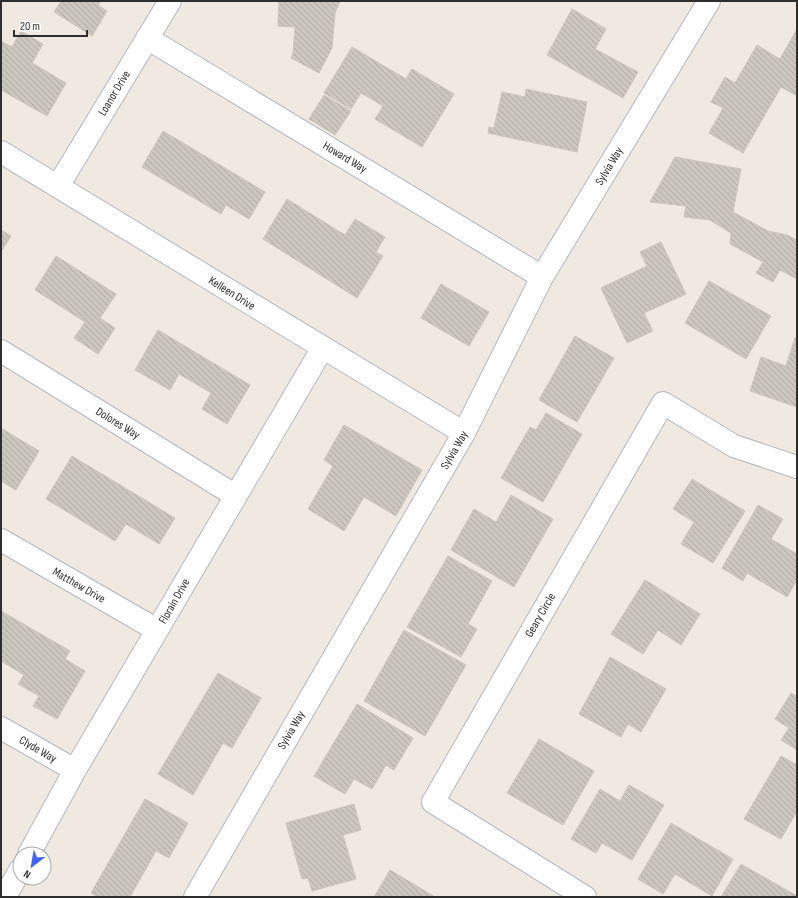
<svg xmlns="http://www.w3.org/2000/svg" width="798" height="898" viewBox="0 0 798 898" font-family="'Sofia Sans Condensed',sans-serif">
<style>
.building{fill:url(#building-back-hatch);stroke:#cbc5ba}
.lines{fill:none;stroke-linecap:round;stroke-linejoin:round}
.street-casing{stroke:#b4b7c1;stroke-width:24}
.street{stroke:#fff;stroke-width:22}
.labels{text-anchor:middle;stroke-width:3;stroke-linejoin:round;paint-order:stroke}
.street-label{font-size:12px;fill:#2e2e2e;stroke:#fff}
</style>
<defs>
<pattern id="building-back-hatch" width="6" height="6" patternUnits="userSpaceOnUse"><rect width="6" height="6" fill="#cbc7bf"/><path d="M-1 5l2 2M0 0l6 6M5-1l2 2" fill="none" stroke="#afaba4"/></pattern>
</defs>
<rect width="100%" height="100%" fill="#efe9e1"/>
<!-- building -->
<path class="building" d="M 61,1 L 101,1 L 98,5 L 107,11 L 92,36 L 54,12 Z
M 279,1 L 340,1 L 335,13 L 332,48 L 319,73 L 291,58 L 293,53 L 295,27 L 278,26 Z
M 572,9 L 606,29 L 595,49 L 638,72 L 623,98 L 547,55 Z
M 797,29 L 797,92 L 795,95 L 781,87 L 743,153 L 709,133 L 723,108 L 711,102 L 725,77 L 735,83 L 757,45 L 780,59 Z
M 21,31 L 43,44 L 32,63 L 66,83 L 47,116 L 1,90 L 1,41 L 12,47 Z
M 352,47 L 406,79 L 412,69 L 454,94 L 422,147 L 375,119 L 383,106 L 361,93 L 351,109 L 324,93 Z
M 526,89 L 587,102 L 577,152 L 488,133 L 489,127 L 494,128 L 502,92 L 525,97 Z
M 324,95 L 351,111 L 335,135 L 309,119 Z
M 163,131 L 265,192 L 249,219 L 226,205 L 221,214 L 142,167 Z
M 675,157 L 741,169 L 733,212 L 768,231 L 787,235 L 797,240 L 797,279 L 780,270 L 773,282 L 756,273 L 763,262 L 730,244 L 731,233 L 710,220 L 684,217 L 686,206 L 650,202 Z
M 287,199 L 345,235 L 355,219 L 385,237 L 376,252 L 383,256 L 357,298 L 263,239 Z
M 1,230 L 11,236 L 1,252 Z
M 661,242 L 686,294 L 644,313 L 653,331 L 627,343 L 601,288 L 647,266 L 640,252 Z
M 56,256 L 116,294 L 100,318 L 115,328 L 98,354 L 74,338 L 85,322 L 35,290 Z
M 709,281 L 771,316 L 746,359 L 685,323 Z
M 441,284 L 489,312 L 469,346 L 421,318 Z
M 158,330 L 250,385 L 227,424 L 202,409 L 211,393 L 179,374 L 170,390 L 135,370 Z
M 575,336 L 614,358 L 577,422 L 539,400 Z
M 795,338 L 797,339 L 797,407 L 750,391 L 761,357 L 786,366 Z
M 546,413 L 582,434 L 543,502 L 501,478 L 530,427 L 536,430 Z
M 344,425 L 422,470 L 396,516 L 364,497 L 344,531 L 308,509 L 333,466 L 324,460 Z
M 1,428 L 39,451 L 16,490 L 1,481 Z
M 72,456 L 175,518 L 159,544 L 126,524 L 115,541 L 46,499 Z
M 692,479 L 745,511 L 713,563 L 681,544 L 694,522 L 673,509 Z
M 511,495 L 553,519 L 514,587 L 451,550 L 474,509 L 496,522 Z
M 758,505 L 783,519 L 771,539 L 797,554 L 797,580 L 787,597 L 747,573 L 743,581 L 722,568 Z
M 448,556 L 492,581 L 468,624 L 477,629 L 461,657 L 407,627 Z
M 645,580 L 700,614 L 681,645 L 658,630 L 643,654 L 611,634 Z
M 1,611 L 70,651 L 65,659 L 85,671 L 57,719 L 33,706 L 39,696 L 18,684 L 24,675 L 1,661 Z
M 404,630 L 466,665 L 425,736 L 364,701 Z
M 610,657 L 666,689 L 641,732 L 628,724 L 621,737 L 579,714 Z
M 218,673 L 261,698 L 232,748 L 223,743 L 193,795 L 158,774 Z
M 791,693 L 797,696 L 797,750 L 781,740 L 789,728 L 775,719 Z
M 357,704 L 413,738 L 394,770 L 386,765 L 372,789 L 354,779 L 345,794 L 314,776 Z
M 539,739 L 594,771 L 563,825 L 507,793 Z
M 781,756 L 797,765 L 797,811 L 781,839 L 744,819 Z
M 629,785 L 664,805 L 632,860 L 602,843 L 596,853 L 571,839 L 600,789 L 620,801 Z
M 145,799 L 188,823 L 169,858 L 156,851 L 130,897 L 97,897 L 91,893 Z
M 354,804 L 361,830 L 343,835 L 356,879 L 312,891 L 308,878 L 302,879 L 286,823 Z
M 671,823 L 733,859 L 712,896 L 675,874 L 663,894 L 638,879 Z
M 741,864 L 797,896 L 797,897 L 721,897 Z
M 390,870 L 435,897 L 374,897 Z"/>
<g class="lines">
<!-- street casing -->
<g class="street-casing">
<path id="street" d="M 147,38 L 542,277
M 1,152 L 464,433
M 58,186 L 170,1
M 1,351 L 236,496
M 1,540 L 157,630
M 1,728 L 75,770
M 29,854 L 75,770 L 322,349
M 5,897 L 20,870
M 195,897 L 464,433 L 542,277 L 709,1
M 585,897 L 433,802 L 663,403 L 734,446 L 797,467"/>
</g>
<!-- street -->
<use href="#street" class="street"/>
</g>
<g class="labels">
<!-- street labels -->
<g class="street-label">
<text transform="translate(114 93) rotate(-59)" y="4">Loanor Drive</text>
<text transform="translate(345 157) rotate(31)" y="4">Howard Way</text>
<text transform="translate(609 166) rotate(-59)" y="4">Sylvia Way</text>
<text transform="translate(232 293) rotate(32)" y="4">Kelleen Drive</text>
<text transform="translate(118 423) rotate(32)" y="4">Dolores Way</text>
<text transform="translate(454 450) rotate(-60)" y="4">Sylvia Way</text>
<text transform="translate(79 585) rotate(30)" y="4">Matthew Drive</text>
<text transform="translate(174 601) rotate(-60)" y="4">Florain Drive</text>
<text transform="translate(540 615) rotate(-60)" y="4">Geary Circle</text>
<text transform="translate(291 730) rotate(-60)" y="4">Sylvia Way</text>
<text transform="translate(38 749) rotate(30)" y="4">Clyde Way</text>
</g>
</g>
<!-- border -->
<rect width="798" height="898" fill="none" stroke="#2e2e2e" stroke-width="4"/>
<!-- north arrow -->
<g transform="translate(32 866) rotate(211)"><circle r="19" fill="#ffffff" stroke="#ababab"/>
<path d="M0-3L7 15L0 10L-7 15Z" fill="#4264fb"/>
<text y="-6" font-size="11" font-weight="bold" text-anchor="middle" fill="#2e2e2e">N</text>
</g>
<!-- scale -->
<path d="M14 30v6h73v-6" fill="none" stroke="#2e2e2e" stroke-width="2"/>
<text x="20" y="30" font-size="12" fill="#2e2e2e" stroke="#ffffff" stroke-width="3" paint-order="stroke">20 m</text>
</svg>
